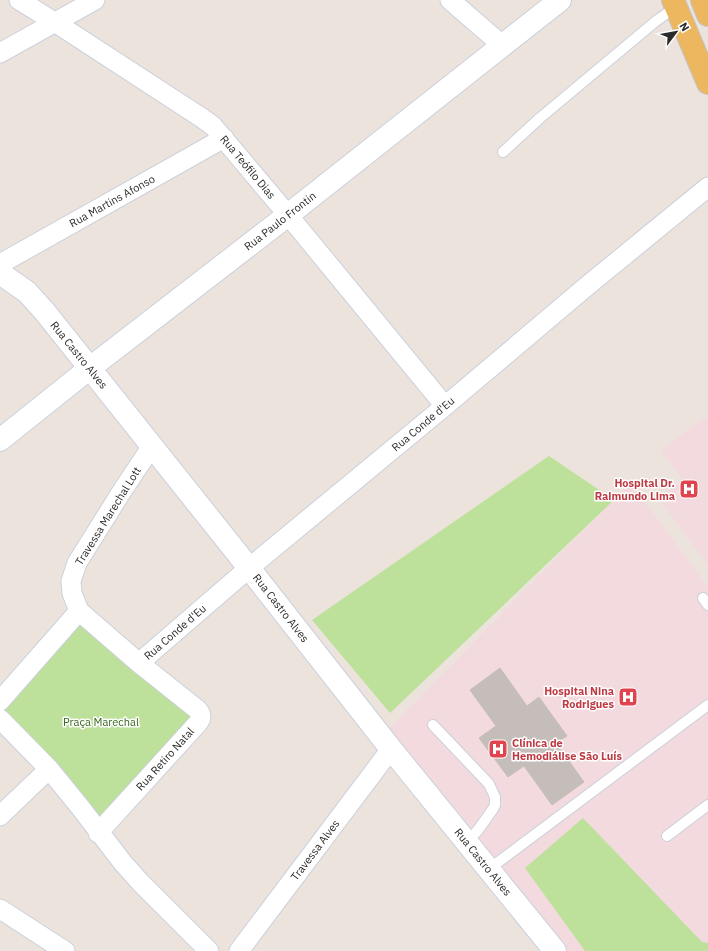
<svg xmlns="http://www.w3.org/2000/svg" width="708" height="951" viewBox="0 0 708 951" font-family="'IBM Plex Sans',sans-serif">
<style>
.medical{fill:#f2dadf}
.green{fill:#bde19a}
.building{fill:#c4bdb9;stroke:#c7bfb6}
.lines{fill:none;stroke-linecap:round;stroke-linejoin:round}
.lane-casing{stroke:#cbd0db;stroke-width:12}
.street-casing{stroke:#cbd0db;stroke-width:21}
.secondary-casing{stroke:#cbd0db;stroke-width:24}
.primary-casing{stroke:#c3c3c3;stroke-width:24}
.lane{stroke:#fff;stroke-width:10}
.street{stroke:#fff;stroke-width:19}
.secondary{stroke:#fff;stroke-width:22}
.primary{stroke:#edb760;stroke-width:22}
.labels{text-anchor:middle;stroke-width:3;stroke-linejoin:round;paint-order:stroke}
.street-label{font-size:11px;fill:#2a2a2a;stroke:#fff}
.health-label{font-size:11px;font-weight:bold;fill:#be3a42;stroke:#fff;text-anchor:end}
.park-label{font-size:11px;fill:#36651c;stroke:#fff}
</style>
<rect width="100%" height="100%" fill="#ece3dc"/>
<!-- medical -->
<path class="medical" d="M 705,417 L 708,422 L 708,565 L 658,498 L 683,480 L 661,450 Z
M 631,483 L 708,587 L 708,951 L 567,951 L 491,853 L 389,728 Z"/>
<!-- green -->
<path class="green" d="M 549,456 L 614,500 L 390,713 L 312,620 Z
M 82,619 L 196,716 L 101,823 L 0,710 Z
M 583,818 L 702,942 L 708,943 L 708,951 L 585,951 L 525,868 Z"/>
<!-- building -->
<path class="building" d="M 500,668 L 527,706 L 539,697 L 567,736 L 556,743 L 584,782 L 552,805 L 524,766 L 508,777 L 479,738 L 496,726 L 470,690 Z"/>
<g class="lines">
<!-- lane casing -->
<g class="lane-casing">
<path id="lane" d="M 503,152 L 540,118 L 656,21 L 676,7
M 703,598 L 708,605
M 433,725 L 489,784 L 495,797 L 495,805 L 493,809 L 478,830 L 467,842
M 667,836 L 708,805
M 489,869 L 708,705"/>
</g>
<!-- street casing -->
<g class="street-casing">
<path id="street" d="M 19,0 L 56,23 L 202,118 L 213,126 L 288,215 L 445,406
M 450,0 L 502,45
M 0,53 L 95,0
M 0,264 L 224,138
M 139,663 L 249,568 L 445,406 L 587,286 L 708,187
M 0,701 L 79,611
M 0,719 L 49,769 L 80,807 L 123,863 L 140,882 L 209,951
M 0,816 L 49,769
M 98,833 L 198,723 C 202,718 202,715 198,710 L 139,663 L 79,611 L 72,593 L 71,581 L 77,563 L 122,491 L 152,446
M 0,909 L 65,951
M 239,951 L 391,749"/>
</g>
<!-- secondary casing -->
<g class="secondary-casing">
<path id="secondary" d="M 0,273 L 27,292 L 45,312 L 249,568 L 391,749 L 555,951
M 0,440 L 90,368 L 288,215 L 560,0"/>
</g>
<!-- primary casing -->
<g class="primary-casing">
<path id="primary" d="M 673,0 L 708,83
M 702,0 L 708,15"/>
</g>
<!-- lane -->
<use href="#lane" class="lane"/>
<!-- street -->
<use href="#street" class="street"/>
<!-- secondary -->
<use href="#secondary" class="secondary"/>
<!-- primary -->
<use href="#primary" class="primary"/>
</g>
<!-- icons -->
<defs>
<g id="hospital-square" transform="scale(1)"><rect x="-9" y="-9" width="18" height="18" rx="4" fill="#e0444e" stroke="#fff"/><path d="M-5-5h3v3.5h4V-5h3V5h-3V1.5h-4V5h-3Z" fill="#fff"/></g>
</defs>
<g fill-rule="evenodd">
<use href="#hospital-square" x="689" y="489"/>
<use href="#hospital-square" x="628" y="697"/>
<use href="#hospital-square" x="498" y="749"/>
</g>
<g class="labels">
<!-- street labels -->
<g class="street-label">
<text transform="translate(248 167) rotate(50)" y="4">Rua Teófilo Dias</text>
<text transform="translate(112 201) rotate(-29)" y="4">Rua Martins Afonso</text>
<text transform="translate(280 221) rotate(-38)" y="4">Rua Paulo Frontin</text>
<text transform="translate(79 355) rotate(51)" y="4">Rua Castro Alves</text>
<text transform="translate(423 424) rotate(-40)" y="4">Rua Conde d'Eu</text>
<text transform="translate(108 516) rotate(-58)" y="4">Travessa Marechal Lott</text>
<text transform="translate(281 608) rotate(52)" y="4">Rua Castro Alves</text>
<text transform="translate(175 632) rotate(-41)" y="4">Rua Conde d'Eu</text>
<text transform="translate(165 759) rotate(-48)" y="4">Rua Retiro Natal</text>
<text transform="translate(315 850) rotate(-53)" y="4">Travessa Alves</text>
<text transform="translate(483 862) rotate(51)" y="4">Rua Castro Alves</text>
</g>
<!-- health labels -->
<g class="health-label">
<text x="675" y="487">Hospital Dr.<tspan x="675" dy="13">Raimundo Lima</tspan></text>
<text x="614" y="695">Hospital Nina<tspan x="614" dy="13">Rodrigues</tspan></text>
<text x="512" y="747" text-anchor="start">Clínica de<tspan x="512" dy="13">Hemodiálise São Luís</tspan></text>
</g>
<!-- park labels -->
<g class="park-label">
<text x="101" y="726">Praça Marechal</text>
</g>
</g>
<!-- north arrow -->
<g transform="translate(676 32) rotate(58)" stroke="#ffffff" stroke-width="3" paint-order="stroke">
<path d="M0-3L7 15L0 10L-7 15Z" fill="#2a2a2a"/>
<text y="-6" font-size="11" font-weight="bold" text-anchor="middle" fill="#2a2a2a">N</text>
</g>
</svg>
